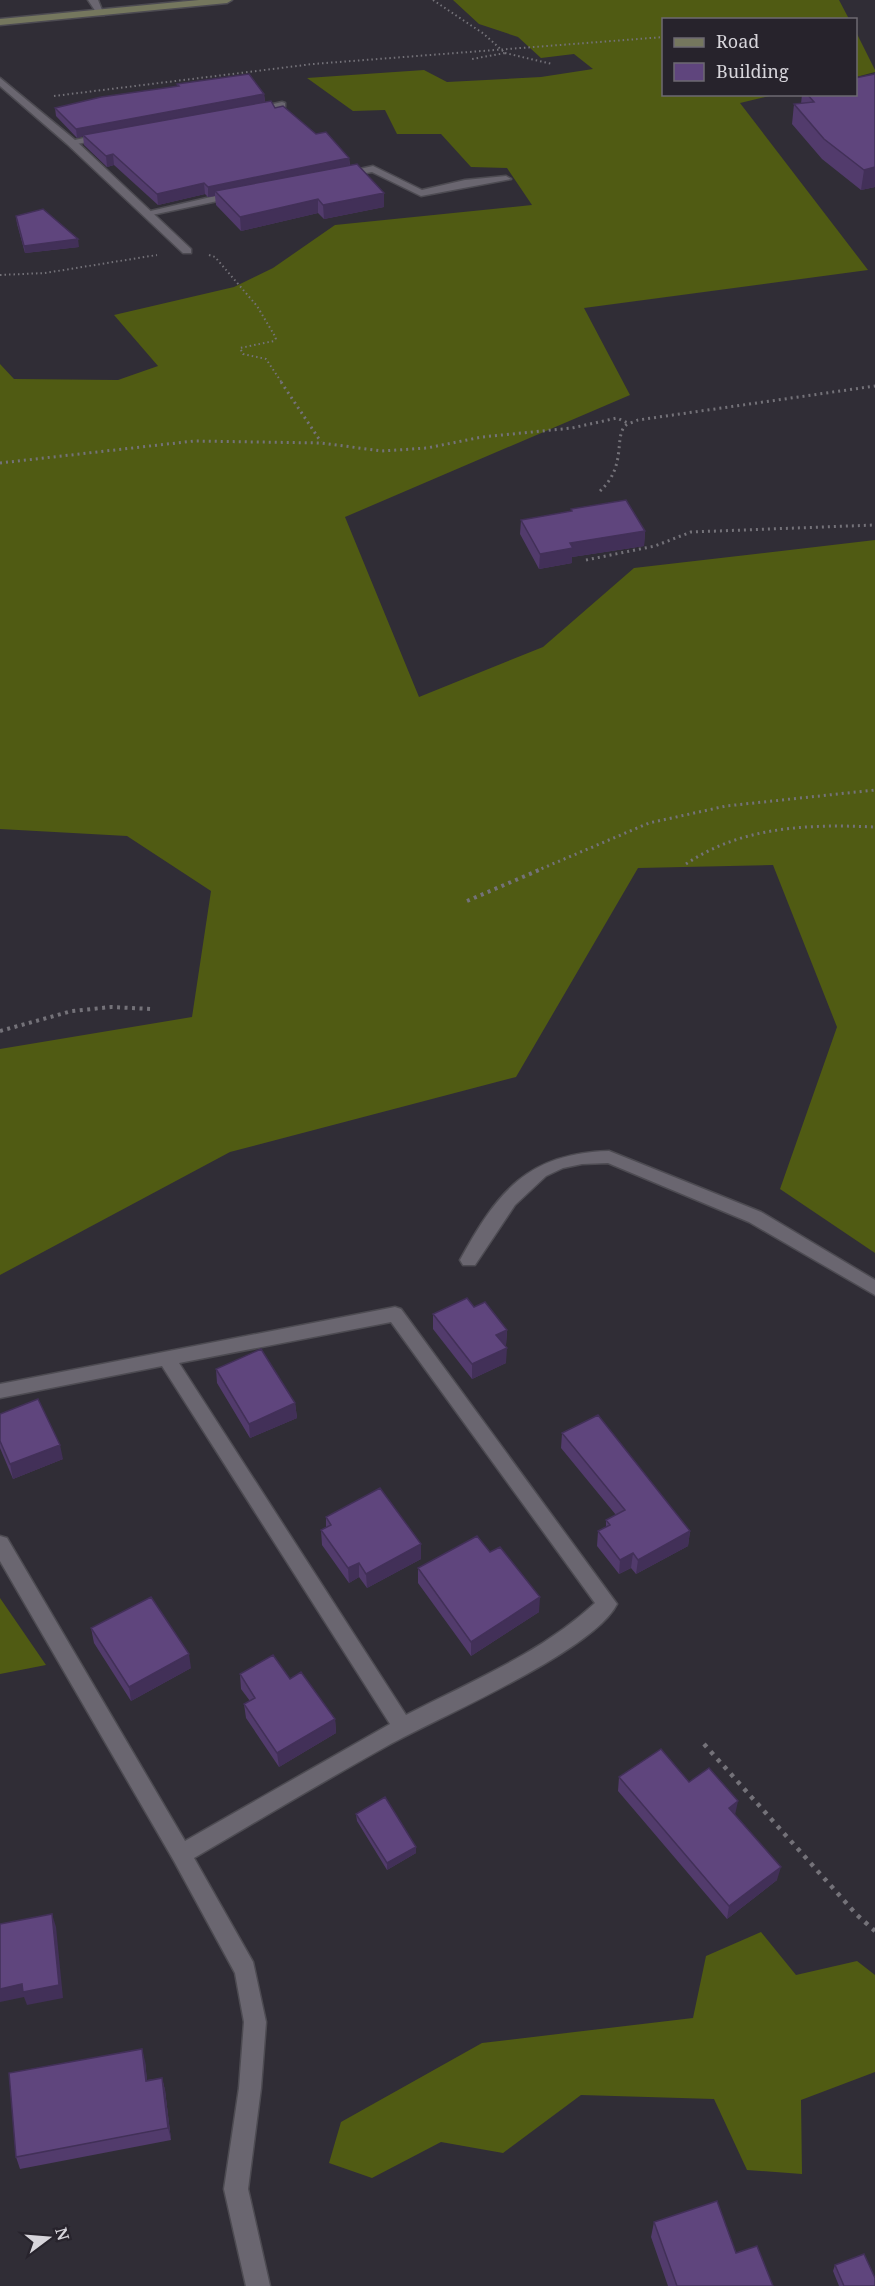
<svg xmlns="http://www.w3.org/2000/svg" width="875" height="2286" viewBox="0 0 875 2286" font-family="'Noto Serif',serif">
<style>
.forest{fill:#505b13}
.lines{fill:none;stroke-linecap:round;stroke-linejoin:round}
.service-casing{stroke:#4d4b52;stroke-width:3}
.minor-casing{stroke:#4d4b52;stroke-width:3}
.secondary-casing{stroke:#4d4b52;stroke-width:3}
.path-far3{stroke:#747279;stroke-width:2;stroke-dasharray:1.5 3;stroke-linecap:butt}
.path-far2{stroke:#747279;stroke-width:3;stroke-dasharray:2 4;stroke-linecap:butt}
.path-far1{stroke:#747279;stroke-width:4;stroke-dasharray:3 4.5;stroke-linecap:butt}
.path{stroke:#747279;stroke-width:4.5;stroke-dasharray:4 6;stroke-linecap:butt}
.service{fill:#6a6670;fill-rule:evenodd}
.minor{fill:#6a6670;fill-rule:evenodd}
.secondary{fill:#75775e;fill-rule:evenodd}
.wall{fill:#523b6c}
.shaded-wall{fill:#423058}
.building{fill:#5f457d;stroke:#423058;stroke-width:1.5}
</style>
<rect width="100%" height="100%" fill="#302d36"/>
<!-- forest -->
<path class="forest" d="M 453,0 L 839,0 L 849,19 L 664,20 L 664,94 L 774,95 L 740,103 L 868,270 L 584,308 L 630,395 L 345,517 L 419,697 L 543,647 L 634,568 L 875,540 L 875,1253 L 780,1189 L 837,1027 L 773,865 L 638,868 L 516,1077 L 230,1152 L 0,1275 L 0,1049 L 192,1017 L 211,891 L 127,836 L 0,829 L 0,364 L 14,379 L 118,380 L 158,366 L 114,315 L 234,287 L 273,268 L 335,225 L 532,205 L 507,168 L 471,167 L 441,134 L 397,134 L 385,110 L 353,111 L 307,78 L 424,70 L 447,82 L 541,77 L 593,69 L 574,54 L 541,58 L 518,37 L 479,24 Z
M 856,32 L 875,70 L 875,72 L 856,77 Z
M 0,1598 L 46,1665 L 0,1674 Z
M 761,1932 L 796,1975 L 857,1961 L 875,1975 L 875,2072 L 801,2100 L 802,2174 L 747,2170 L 714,2099 L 581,2095 L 503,2153 L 441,2142 L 372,2178 L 329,2163 L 341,2122 L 482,2043 L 693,2018 L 706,1956 Z"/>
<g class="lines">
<!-- service casing -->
<g class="service-casing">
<path id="service" d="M 282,102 L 285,103 L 285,107 L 252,113 L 247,110 Z
M 106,133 L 110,134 L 110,138 L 71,145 L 66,142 Z
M 373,166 L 422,190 L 465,180 L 506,176 L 511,179 L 421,196 L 372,172 L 342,177 L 337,174 Z
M 237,191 L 242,194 L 241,196 L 147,216 L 142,213 Z"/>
</g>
<!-- minor casing -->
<g class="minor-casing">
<path id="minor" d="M 88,0 L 98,0 L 104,15 L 98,15 Z
M 0,78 L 75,140 L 191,249 L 191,253 L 183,253 L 67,144 L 0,86 Z
M 609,1151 L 761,1212 L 875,1280 L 875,1295 L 749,1222 L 608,1163 L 582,1164 L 563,1168 L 546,1176 L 515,1205 L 475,1265 L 463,1265 L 460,1260 C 497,1192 528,1153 609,1151 Z
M 395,1307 L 401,1309 L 617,1604 C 594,1651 437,1718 387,1746 C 322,1782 259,1820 194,1858 L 253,1962 L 266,2022 L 261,2088 L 248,2189 L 270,2286 L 246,2286 L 224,2189 L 239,2088 L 244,2022 L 235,1973 L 174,1861 L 0,1561 L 0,1536 L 7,1538 L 185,1841 L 390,1724 L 162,1366 L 0,1398 L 0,1384 ZM 391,1322 L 595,1603 C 541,1653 472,1681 406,1715 L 179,1363 Z"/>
</g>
<!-- secondary casing -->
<g class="secondary-casing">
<path id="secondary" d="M 199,0 L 232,0 L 227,3 L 0,25 L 0,19 Z"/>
</g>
<!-- path-far3 -->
<path class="path-far3" d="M 433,0 L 484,34 L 505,53 L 472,59
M 505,53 L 552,64
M 54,96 L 313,64 L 664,37
M 209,255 L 215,257 L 257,306 L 276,338 L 274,341 L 240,348 L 243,354 L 266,359 L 282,383
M 0,275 L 45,273 L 157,255"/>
<!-- path-far2 -->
<path class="path-far2" d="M 281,382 L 321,442
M 0,463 L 194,441 L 321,443 L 382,451 L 427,448 L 482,437 L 572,428 L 617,418 L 630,424
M 600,491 C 627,466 614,438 625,426 C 628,423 634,422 638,420 L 875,386
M 586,560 L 655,546 L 691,532 L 875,525
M 686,864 C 742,826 810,824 875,827
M 536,871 L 649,823 L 726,806 L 875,790"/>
<!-- path-far1 -->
<path class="path-far1" d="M 467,901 L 539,870
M 0,1031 L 72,1011 L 111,1007 L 152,1009"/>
<!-- path -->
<path class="path" d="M 704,1744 L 857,1915 L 875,1931"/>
<!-- service -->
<use href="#service" class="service"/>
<!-- minor -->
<use href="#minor" class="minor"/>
<!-- secondary -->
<use href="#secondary" class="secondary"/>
</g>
<!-- wall -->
<path class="wall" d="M 875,74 L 875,187 L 861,190 L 822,159 L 792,124 L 794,104 L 801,104 L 802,94 L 855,94 Z
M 177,84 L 264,94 L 265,102 L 275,108 L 316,134 L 349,158 L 350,165 L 384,207 L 324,219 L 318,213 L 241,231 L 216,205 L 215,196 L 208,197 L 205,194 L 158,205 L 114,165 L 107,167 L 84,145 L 83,136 L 77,138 L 56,116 L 55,108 L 177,87 Z
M 16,216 L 79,247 L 25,253 L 17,224 Z
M 571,509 L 645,531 L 644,546 L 572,557 L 572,563 L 539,569 L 520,534 L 521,520 L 571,512 Z
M 474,1307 L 507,1330 L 506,1345 L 505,1345 L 506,1363 L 472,1379 L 433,1329 L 433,1314 Z
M 216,1369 L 295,1403 L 297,1418 L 250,1438 L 217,1383 Z
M 0,1414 L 63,1459 L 13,1479 L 0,1448 Z
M 562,1433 L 690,1531 L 688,1546 L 636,1574 L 631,1568 L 619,1574 L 597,1546 L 598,1531 L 606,1527 L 606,1520 L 616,1515 L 561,1448 Z
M 326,1517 L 421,1559 L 367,1588 L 359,1577 L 349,1583 L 322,1545 L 321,1530 L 326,1527 Z
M 490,1552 L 539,1612 L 471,1656 L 418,1583 L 418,1568 Z
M 91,1628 L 191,1668 L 131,1701 L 94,1643 Z
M 240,1674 L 290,1679 L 335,1719 L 336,1733 L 279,1767 L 246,1718 L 244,1704 L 250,1701 L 241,1689 Z
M 619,1777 L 689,1782 L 735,1815 L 777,1880 L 727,1919 L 618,1791 Z
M 356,1814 L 416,1847 L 416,1853 L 387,1870 L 357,1821 Z
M 145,2061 L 147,2080 L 162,2078 L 165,2090 L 171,2140 L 20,2169 L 16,2157 Z
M 654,2222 L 736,2253 L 773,2286 L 668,2286 L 651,2237 Z
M 835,2265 L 875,2286 L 839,2286 L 833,2271 Z"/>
<!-- shaded-wall -->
<path class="shaded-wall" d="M 264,94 L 265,103 L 83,135 L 83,136 L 77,138 L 76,129 Z
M 113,154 L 114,165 L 107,167 L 106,156 Z
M 349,158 L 350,168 L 215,191 L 215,196 L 208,197 L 208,187 Z
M 875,167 L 875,187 L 861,190 L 864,170 Z
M 204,183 L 205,194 L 158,205 L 157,194 Z
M 384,193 L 384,207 L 324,219 L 323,205 Z
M 318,199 L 318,213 L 241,231 L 240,217 Z
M 78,239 L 79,247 L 25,253 L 24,246 Z
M 645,531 L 644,546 L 572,557 L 572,563 L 539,569 L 540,554 L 570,543 Z
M 507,1330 L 506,1345 L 496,1350 L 496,1335 Z
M 507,1348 L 506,1363 L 472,1379 L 472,1364 Z
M 295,1403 L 297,1418 L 250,1438 L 249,1424 Z
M 60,1445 L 63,1459 L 13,1479 L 10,1464 Z
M 690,1531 L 688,1546 L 636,1574 L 638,1560 Z
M 421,1544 L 421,1559 L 367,1588 L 366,1574 Z
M 633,1553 L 631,1568 L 619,1574 L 620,1560 Z
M 359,1563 L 359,1577 L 349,1583 L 348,1568 Z
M 540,1597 L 539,1612 L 471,1656 L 471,1642 Z
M 189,1654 L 191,1668 L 131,1701 L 129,1687 Z
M 335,1719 L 336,1733 L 279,1767 L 277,1753 Z
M 738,1801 L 735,1815 L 729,1808 Z
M 416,1847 L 416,1853 L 387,1870 L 387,1863 Z
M 781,1867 L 777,1880 L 727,1919 L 729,1906 Z
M 52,1914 L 56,1927 L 63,1998 L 27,2005 L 24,1997 L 0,2002 L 0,1989 Z
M 142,2049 L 145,2061 L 148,2093 L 146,2081 Z
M 162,2078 L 165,2090 L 171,2140 L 168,2128 Z"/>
<!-- building -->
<path class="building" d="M 249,74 L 264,94 L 76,129 L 55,108 L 101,97 L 179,86 L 177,84 Z
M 875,74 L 875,167 L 864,170 L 824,139 L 794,104 L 814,102 L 807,94 L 855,94 L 855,78 Z
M 271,101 L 275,108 L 283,106 L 316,134 L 326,132 L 349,158 L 208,187 L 204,183 L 157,194 L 113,154 L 106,156 L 83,135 Z
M 357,164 L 384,193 L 323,205 L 318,199 L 240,217 L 215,191 Z
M 43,209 L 78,239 L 24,246 L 16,216 Z
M 626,500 L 645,531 L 570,543 L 573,548 L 540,554 L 521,520 L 572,511 L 571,509 Z
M 467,1298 L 474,1307 L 485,1302 L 507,1330 L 496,1335 L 507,1348 L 472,1364 L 433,1314 Z
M 261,1349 L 295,1403 L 249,1424 L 216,1369 Z
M 38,1399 L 60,1445 L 10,1464 L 0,1441 L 0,1414 Z
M 598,1415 L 690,1531 L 638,1560 L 633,1553 L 620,1560 L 598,1531 L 610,1525 L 606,1520 L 625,1510 L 562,1433 Z
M 380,1488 L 421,1544 L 366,1574 L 359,1563 L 348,1568 L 321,1530 L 331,1525 L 326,1517 Z
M 477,1536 L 490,1552 L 500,1547 L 540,1597 L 471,1642 L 418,1568 Z
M 151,1597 L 189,1654 L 129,1687 L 91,1628 Z
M 273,1655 L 290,1679 L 301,1672 L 335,1719 L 277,1753 L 244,1704 L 255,1698 L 240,1674 Z
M 661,1749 L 689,1782 L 709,1768 L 738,1801 L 729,1808 L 781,1867 L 729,1906 L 619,1777 Z
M 385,1797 L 416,1847 L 387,1863 L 356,1814 Z
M 52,1914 L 59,1985 L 23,1992 L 22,1984 L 0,1989 L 0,1924 Z
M 142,2049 L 146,2081 L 162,2078 L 168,2128 L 16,2157 L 9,2073 Z
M 717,2201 L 736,2253 L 757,2246 L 773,2286 L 677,2286 L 654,2222 Z
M 864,2254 L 875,2278 L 875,2286 L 844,2286 L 835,2265 Z"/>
<!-- legend -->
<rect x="662" y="18" width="195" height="78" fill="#27232c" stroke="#6d6a72" stroke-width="1.5"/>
<rect x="674" y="38" width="30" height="9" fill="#75775e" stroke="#6d6a72" stroke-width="1.5"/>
<text x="716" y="48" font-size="18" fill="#d7d5db">Road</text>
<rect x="674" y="63" width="30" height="18" fill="#5f457d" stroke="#6d6a72" stroke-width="1.5"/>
<text x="716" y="78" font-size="18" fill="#d7d5db">Building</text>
<!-- north arrow -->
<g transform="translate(48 2238) rotate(74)" stroke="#27232c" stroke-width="4.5" paint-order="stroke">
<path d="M0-4.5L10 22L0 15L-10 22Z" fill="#d7d5db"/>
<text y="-9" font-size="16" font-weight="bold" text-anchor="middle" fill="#d7d5db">N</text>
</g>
</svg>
